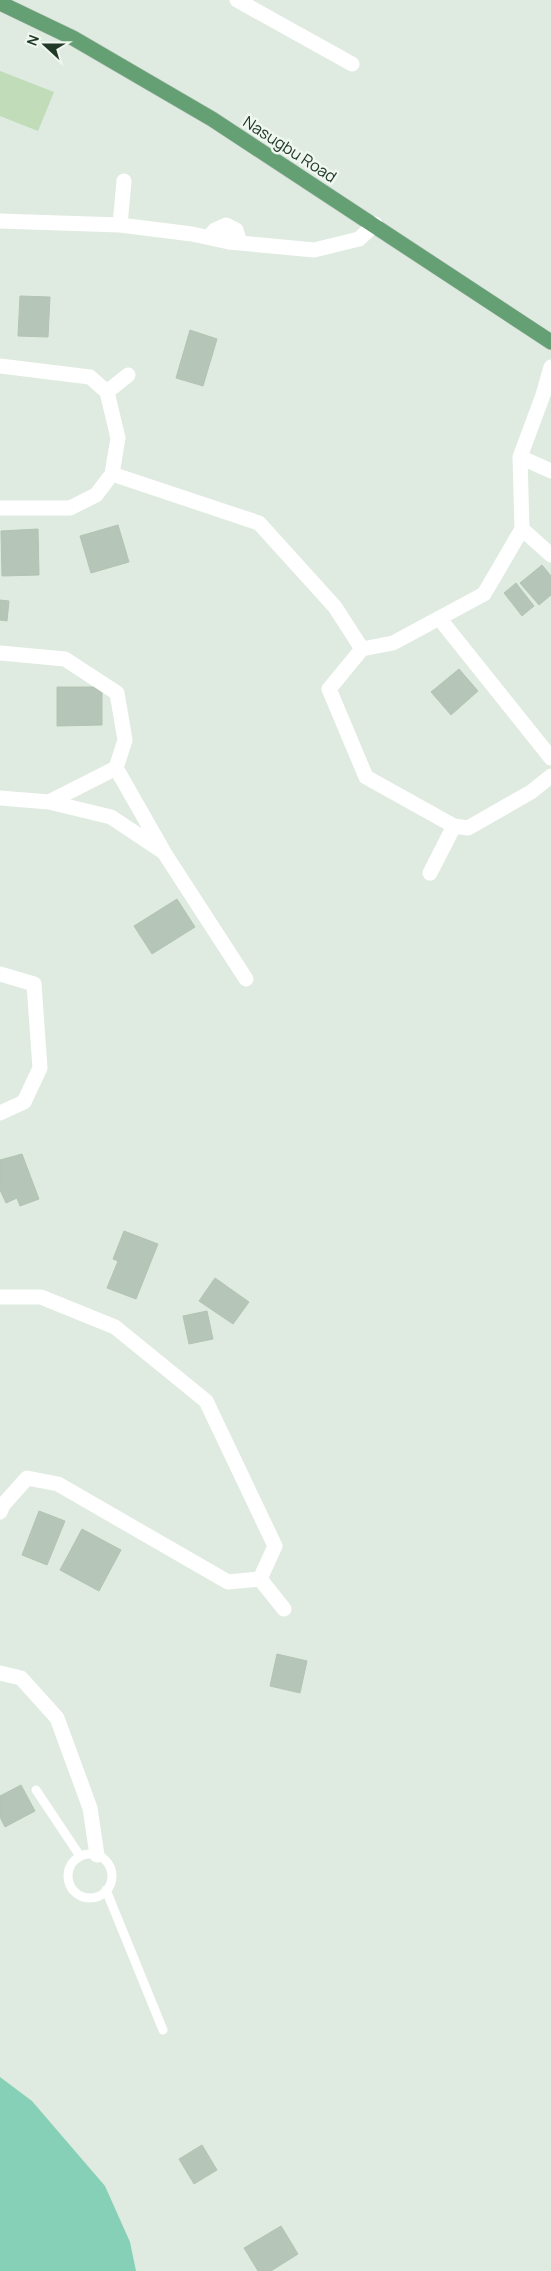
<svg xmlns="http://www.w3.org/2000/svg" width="551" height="2271" viewBox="0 0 551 2271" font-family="Manrope,sans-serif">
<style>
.green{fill:#c0dcb8}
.water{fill:#87d0b8}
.building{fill:#b5c5b7;stroke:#b2c4b4}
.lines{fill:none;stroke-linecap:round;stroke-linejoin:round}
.primary-casing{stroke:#c1c8c3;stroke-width:16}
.service{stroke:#fff;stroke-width:9}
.minor{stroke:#fff;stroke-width:15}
.primary{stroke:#64a073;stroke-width:15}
.labels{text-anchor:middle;stroke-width:5;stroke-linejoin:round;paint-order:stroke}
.street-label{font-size:16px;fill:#203a27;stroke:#f0f7f0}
</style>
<rect width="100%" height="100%" fill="#dfebe0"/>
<!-- green -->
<path class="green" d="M 0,71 L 54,92 L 38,131 L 0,116 Z"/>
<!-- water -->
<path class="water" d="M 0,2077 L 32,2101 L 105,2186 L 130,2242 L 136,2271 L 0,2271 Z"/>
<!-- building -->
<path class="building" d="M 20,296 L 50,297 L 48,337 L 18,336 Z
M 190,330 L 217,339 L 203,386 L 176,378 Z
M 118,525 L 129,562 L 91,573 L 80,536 Z
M 38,529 L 39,575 L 2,576 L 1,531 Z
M 542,565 L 551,576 L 551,595 L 539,605 L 520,583 Z
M 516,583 L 534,606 L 522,616 L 504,593 Z
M 0,600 L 9,601 L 7,621 L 0,620 Z
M 459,669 L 478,691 L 451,715 L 431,692 Z
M 57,687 L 102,687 L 102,725 L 57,726 Z
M 177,899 L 195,927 L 152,954 L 134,926 Z
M 22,1154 L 39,1199 L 20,1206 L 17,1198 L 6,1203 L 0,1190 L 0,1160 Z
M 124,1231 L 158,1244 L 136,1299 L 107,1288 L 118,1261 L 113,1259 Z
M 215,1278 L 249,1302 L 233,1324 L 199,1301 Z
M 207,1311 L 213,1339 L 189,1344 L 183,1316 Z
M 39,1511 L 65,1521 L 47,1565 L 22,1555 Z
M 82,1529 L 121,1550 L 99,1591 L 60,1570 Z
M 277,1654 L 307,1661 L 300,1693 L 270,1686 Z
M 21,1785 L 35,1811 L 5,1827 L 0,1817 L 0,1796 Z
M 202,2145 L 217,2170 L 194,2184 L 179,2159 Z
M 281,2226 L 298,2254 L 271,2271 L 258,2271 L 244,2248 Z"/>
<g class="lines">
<!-- primary casing -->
<g class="primary-casing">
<path id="primary" d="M 0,3 L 73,38 L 212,119 L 551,342"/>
</g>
<!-- service -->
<path class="service" d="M 36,1790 L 80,1856
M68 1876a22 22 0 1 1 44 0a22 22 0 1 1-44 0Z
M 106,1890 L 163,2030"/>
<!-- minor -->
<path class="minor" d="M 237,0 L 352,64
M 0,221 L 120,225 L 192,234 L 229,242 L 314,250 L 359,239 L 375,224
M 120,225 L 124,181
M 209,237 L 215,230 L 226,225 L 236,230 L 240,243
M 0,366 L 90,377 L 107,392 L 118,438 L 112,474 L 96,495 L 70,508 L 0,508
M 551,367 L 543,395 L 520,457 L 522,529 L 484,594 L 393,643 L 362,649 L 329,689 L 366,777 L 454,826 L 468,828 L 531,792 L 551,776
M 107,392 L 128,375
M 520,457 L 551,471
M 112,474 L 259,523 L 335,607 L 362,649
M 522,529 L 551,555
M 439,618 L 551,758
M 0,653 L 65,659 L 117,693 L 125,740 L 116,768 L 49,802 L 0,798
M 116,768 L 165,854 L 246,979
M 49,802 L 111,817 L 162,851
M 430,873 L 454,826
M 0,974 L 34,984 L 40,1068 L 24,1102 L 0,1113
M 0,1297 L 41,1297 L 115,1327 L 206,1401 L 275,1546 L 260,1579 L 228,1582 L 58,1484 L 27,1478 L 3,1505 L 0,1512
M 260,1579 L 284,1609
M 0,1673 L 21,1678 L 57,1718 L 90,1808 L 97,1855"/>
<!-- primary -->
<use href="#primary" class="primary"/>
</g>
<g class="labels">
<!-- street labels -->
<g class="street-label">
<text transform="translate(290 149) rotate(33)" y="6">Nasugbu Road</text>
</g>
</g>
<!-- north arrow -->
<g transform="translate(45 45) rotate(291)" stroke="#f0f7f0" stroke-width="4" paint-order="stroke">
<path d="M0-4L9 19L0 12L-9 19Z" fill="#203a27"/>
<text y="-8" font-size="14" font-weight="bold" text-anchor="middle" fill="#203a27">N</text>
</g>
</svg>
